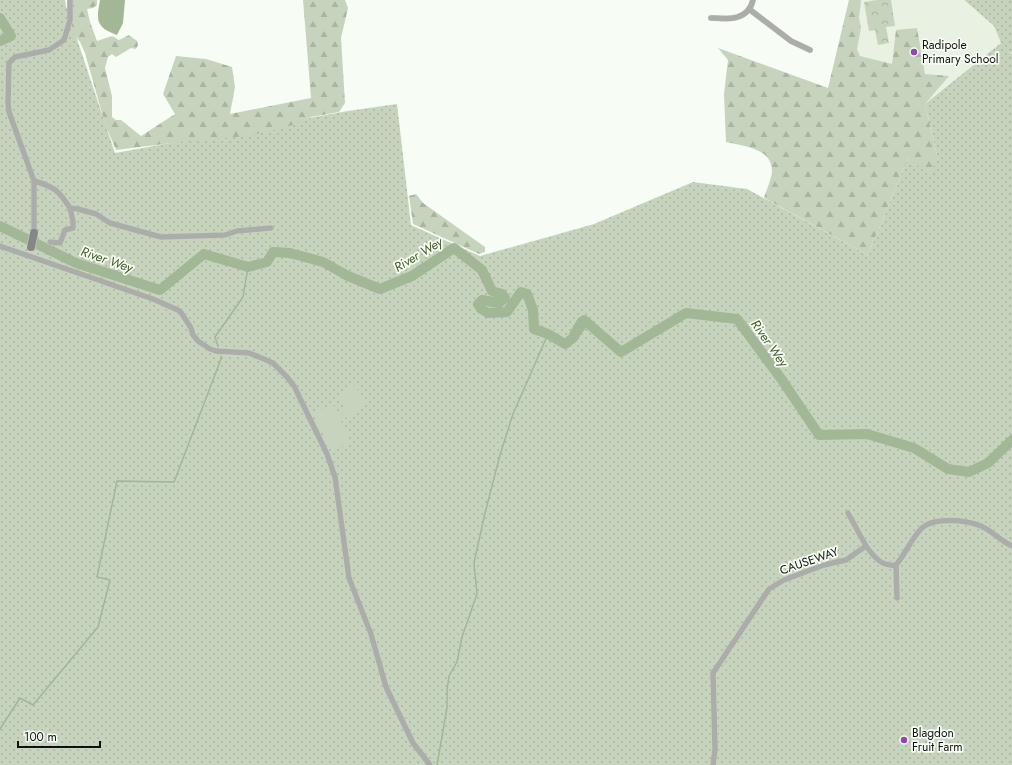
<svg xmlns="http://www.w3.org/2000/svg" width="1012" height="765" viewBox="0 0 1012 765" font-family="Jost,sans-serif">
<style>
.built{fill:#e8f1e2}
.grass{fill:url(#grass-dots)}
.forest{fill:url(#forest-firs)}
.park{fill:url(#park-crowns)}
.pitch{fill:#c6d4bd}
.water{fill:#a2b796}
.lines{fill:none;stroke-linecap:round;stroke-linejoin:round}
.stream{stroke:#a2b796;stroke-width:1.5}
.river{stroke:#a2b796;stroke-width:10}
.street-casing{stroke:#d2d6cf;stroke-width:6}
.secondary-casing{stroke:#d2d6cf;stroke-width:9}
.street{stroke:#abada9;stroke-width:5.5}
.secondary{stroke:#848783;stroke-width:8}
.poi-dot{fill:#9245b6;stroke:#f7fcf4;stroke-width:1.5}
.labels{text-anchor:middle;stroke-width:3.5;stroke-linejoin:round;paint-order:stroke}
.poi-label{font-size:12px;fill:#0f110e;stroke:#f7fcf4;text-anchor:start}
.street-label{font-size:12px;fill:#0f110e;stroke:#f7fcf4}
.water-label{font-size:13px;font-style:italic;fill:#425e2d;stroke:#f7fcf4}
</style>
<defs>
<pattern id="grass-dots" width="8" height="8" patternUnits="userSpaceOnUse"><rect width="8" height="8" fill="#c6d4bd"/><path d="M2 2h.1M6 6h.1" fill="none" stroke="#a9b5a1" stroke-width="1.8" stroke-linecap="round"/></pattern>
<pattern id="forest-firs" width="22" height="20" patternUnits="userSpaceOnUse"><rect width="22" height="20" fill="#c6d4bd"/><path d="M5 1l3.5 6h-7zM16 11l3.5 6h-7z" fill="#a9b5a1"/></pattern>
<pattern id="park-crowns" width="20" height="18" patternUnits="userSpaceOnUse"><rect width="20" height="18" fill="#c6d4bd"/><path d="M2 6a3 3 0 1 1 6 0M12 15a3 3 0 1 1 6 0" fill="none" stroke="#a9b5a1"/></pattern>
</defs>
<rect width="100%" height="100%" fill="#f7fcf4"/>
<!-- built -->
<path class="built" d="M 849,0 L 963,0 L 994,26 L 1001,43 L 925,104 L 835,60 Z"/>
<!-- grass -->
<path class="grass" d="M 0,0 L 65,0 L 66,6 L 115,153 L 348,111 L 397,104 L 411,225 L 480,256 L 594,224 L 693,182 L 747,189 L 868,255 L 908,158 L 938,160 L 925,104 L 1001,43 L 994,26 L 964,0 L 1012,0 L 1012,53 L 1009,51 L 1012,54 L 1012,765 L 0,765 Z"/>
<!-- forest -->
<path class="forest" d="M 72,0 L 97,0 L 97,5 L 93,8 L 87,9 L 90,22 L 97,41 L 112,36 L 119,40 L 129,35 L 137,41 L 138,45 L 136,49 L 131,48 L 116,57 L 112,54 L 108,57 L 105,68 L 112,96 L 112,117 L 116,120 L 121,120 L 141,136 L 175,114 L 163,94 L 176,56 L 206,59 L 232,67 L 235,87 L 230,114 L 311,98 L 303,0 L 345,0 L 348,8 L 341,38 L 345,103 L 339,112 L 311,117 L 287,127 L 247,136 L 180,142 L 116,150 L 105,124 L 85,53 L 80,42 L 72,32 Z
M 849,0 L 861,0 L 859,18 L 861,28 L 857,49 L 860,56 L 892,64 L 896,30 L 917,28 L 925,74 L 949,76 L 925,104 L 938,160 L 928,174 L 908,158 L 868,255 L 764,198 C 766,191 772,178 772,171 C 772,148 743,146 726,142 L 724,94 L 728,60 L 718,48 L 828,88 Z
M 416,194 L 423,203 L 485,247 L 485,252 L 479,254 L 413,224 L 409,196 Z"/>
<!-- park -->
<path class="park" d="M 877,0 L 891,0 L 895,26 L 886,27 L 889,43 L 878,45 L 875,30 L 869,31 L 864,2 Z"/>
<!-- pitch -->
<path class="pitch" d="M 354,385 L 369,403 L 344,419 L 340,411 L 346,407 L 339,396 Z
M 333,404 L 351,442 L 332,451 L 313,414 Z"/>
<!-- water -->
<path class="water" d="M 100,0 L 125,0 L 123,23 L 117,35 C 96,27 96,21 100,0 Z
M 583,316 L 589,324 L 576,340 L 573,338 L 569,334 L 578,318 Z"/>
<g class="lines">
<!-- stream -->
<path class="stream" d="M 218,346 L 215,337 L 243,297 L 248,267
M 0,729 L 20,698 L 33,705 L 98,627 L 110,580 L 97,577 L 117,481 L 174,482 L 221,359 L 221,356
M 437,765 L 447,708 L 447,690 L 449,676 L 457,662 L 462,637 L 477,594 L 474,563 L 485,513 L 500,455 L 513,414 L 548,334"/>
<!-- river -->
<path class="river" d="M 0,18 L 11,36 L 0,41
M 0,226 L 76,263 L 160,290 L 204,254 L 248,267 L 267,262 L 273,252 L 290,253 L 323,262 L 348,276 L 380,289 L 412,276 L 454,248 L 482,270 L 492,291 L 502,294 L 505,298 L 499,303 L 482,300 L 478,304 L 481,309 L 488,313 L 507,312 L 521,292 L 527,294 L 533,310 L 534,329 L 548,334 L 565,344 L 573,338 L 584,320 L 621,352 L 686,313 L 737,319 L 782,380 L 819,435 L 867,434 L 914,448 L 948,469 L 969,472 L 988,463 L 1012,440"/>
<!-- street casing -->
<g class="street-casing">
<path id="street" d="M 749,9 L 791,41 L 810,50
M 711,18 C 728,19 748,21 753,0
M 34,181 C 55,187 58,190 70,208 L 78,209 L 96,214 L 110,223 L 161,237 L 225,235 L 237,231 L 271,228
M 34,233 L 34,181 L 9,112 L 8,103 L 9,63 L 15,57 L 49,50 L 64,40 L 70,20 L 70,0
M 50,242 L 60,243 L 65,230 L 73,228 L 73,221 L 70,208
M 0,246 L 153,299 L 180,311 L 191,328 L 193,335 L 198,341 L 210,349 L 216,351 L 249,353 L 264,359 L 273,363 L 287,377 L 294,386 L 327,454 L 335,477 L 349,578 L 371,634 L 386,687 L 413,743 L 430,765
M 848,513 L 866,546
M 896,565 L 897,598
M 713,765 L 715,749 L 713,673 L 769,589 L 784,580 L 824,565 L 846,560 L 866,546 C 874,557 882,567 896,565 C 905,554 911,540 920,530 C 932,516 966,520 981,526 C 992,531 1001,541 1012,546"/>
</g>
<!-- secondary casing -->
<g class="secondary-casing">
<path id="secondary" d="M 31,247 L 34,233"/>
</g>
<!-- street -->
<use href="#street" class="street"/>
<!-- secondary -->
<use href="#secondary" class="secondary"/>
</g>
<!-- markers -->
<g class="poi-dot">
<circle cx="914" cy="52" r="4"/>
<circle cx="904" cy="740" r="4"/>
</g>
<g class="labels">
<!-- poi labels -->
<g class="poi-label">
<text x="922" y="49">Radipole<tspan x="922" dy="14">Primary School</tspan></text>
<text x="912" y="737">Blagdon<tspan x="912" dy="14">Fruit Farm</tspan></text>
</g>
<!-- street labels -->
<g class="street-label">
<text transform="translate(809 561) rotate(-19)" y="4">CAUSEWAY</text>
</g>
<!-- water labels -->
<g class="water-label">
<text transform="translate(418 254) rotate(-31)" y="5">River Wey</text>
<text transform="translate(107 259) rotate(19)" y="5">River Wey</text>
<text transform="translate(770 343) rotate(55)" y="5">River Wey</text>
</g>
</g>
<!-- scale -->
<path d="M18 741v6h82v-6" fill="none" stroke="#0f110e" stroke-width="2"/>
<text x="24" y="741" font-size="12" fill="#0f110e" stroke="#f7fcf4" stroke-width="3" paint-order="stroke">100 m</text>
</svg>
